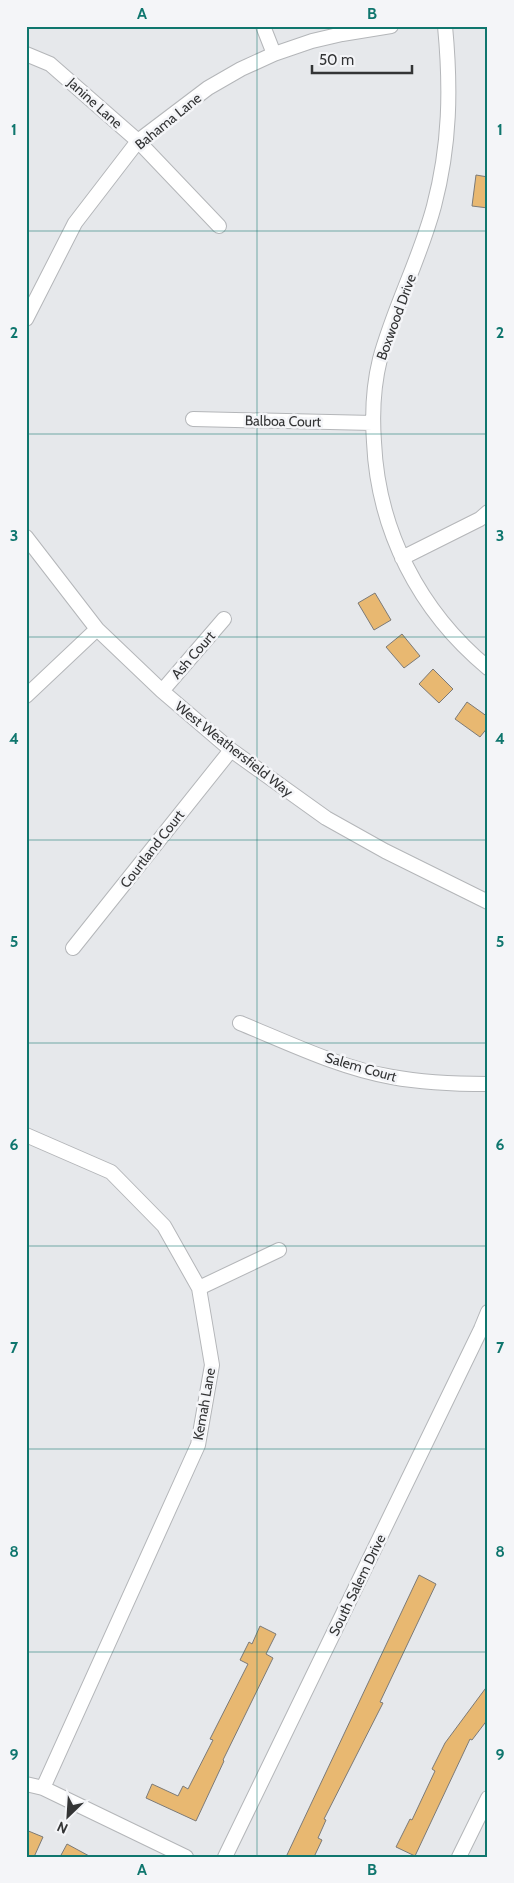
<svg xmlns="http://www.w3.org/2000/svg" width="514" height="1883" viewBox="0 0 514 1883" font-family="Cabin,sans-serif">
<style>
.building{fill:#e8b871;stroke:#7c7a77}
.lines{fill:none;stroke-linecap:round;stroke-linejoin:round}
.minor-casing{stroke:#b4b6b9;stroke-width:16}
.minor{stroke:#fff;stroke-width:14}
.grid{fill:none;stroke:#0f766e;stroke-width:1;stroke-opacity:0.55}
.labels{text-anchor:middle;stroke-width:5;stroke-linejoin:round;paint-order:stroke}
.street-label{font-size:14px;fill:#333435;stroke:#f4f5f8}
.neatline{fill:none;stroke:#0f766e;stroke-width:2}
.grid-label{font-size:16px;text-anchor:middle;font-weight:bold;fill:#0f766e}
</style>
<rect width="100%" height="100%" fill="#e6e8eb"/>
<!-- building -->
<path class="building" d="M 476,175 L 488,177 L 488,208 L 472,206 Z
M 375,593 L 391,620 L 374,630 L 358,603 Z
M 402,634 L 420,656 L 404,668 L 386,647 Z
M 433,669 L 453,689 L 439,703 L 419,684 Z
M 467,702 L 488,717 L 488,727 L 480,737 L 455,719 Z
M 419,1575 L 436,1584 L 380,1702 L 383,1703 L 324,1819 L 326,1820 L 318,1838 L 322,1840 L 314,1857 L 286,1857 Z
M 260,1626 L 276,1634 L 266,1654 L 273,1658 L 223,1760 L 224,1761 L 196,1821 L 146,1798 L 152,1784 L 178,1796 L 183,1786 L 188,1789 L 213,1740 L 210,1739 L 248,1664 L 240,1660 L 249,1642 L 252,1644 Z
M 488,1685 L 488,1719 L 472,1740 L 470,1739 L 415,1856 L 396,1847 L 410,1819 L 412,1820 L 435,1771 L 432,1769 L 445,1743 Z
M 26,1830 L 43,1837 L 34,1857 L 26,1857 Z
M 67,1844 L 91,1857 L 60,1857 Z"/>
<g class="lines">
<!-- minor casing -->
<g class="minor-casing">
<path id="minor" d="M 263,26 L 274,54
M 445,26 C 451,89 450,145 434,206 C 420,259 394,307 380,359 C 373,387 372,414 374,442 C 378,530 419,611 488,668
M 26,54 L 50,64 L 138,141 L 219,226
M 26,319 L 75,223 L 138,141 L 208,88 L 241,69 L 274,54 L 312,41 L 342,34 L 391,26
M 193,419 L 373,423
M 26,537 L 97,629 L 162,691 L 231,750 L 326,818 L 385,851 L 488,902
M 402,558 L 480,519 L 488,512
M 162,691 L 224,619
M 26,696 L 97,629
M 73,948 L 231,750
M 240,1023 C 289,1043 340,1068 392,1077 C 424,1083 456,1084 488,1084
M 26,1135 L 111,1172 L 164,1226 L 199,1288 L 212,1365 L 198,1445 L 43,1788
M 199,1288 L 279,1250
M 26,1784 L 43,1788 L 186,1857
M 225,1857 L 481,1329 L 488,1312
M 459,1857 L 488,1798"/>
</g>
<!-- minor -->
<use href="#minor" class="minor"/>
</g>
<!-- grid -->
<path class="grid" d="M 257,26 L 257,1857M 26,231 L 488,231M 26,434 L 488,434M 26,637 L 488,637M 26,840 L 488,840M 26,1043 L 488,1043M 26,1246 L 488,1246M 26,1449 L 488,1449M 26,1652 L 488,1652"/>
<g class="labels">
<!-- street labels -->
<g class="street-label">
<text transform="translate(95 103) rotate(42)" y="5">Janine Lane</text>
<text transform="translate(168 121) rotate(-39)" y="5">Bahama Lane</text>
<text transform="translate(396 317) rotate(-70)" y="5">Boxwood Drive</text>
<text transform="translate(283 421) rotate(1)" y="5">Balboa Court</text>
<text transform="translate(193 655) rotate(-49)" y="5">Ash Court</text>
<text transform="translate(234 749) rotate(38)" y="5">West Weathersfield Way</text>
<text transform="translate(152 849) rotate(-52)" y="5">Courtland Court</text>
<text transform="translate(361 1067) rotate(16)" y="5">Salem Court</text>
<text transform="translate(204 1404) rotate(-80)" y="5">Kemah Lane</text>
<text transform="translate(357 1585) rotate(-64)" y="5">South Salem Drive</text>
</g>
</g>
<!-- border -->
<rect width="514" height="1883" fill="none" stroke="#f4f5f8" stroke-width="55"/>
<!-- north arrow -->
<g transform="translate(68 1816) rotate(205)" stroke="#f4f5f8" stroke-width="4" paint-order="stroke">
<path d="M0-4L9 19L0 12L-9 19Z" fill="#333435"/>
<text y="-8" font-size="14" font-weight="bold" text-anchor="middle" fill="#333435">N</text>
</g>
<!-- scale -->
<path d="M312 65v8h100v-8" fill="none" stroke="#333435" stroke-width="2.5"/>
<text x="319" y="65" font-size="15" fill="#333435" stroke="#f4f5f8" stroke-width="4" paint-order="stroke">50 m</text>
<rect x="28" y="28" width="458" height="1828" class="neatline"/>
<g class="grid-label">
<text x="142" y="19">A</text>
<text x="372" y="19">B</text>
<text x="14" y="135">1</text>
<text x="500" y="135">1</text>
<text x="14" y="338">2</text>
<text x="500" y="338">2</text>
<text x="14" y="541">3</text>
<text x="500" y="541">3</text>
<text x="14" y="744">4</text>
<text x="500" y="744">4</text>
<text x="14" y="947">5</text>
<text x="500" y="947">5</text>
<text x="14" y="1150">6</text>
<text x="500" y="1150">6</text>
<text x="14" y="1353">7</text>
<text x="500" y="1353">7</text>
<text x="14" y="1557">8</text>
<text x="500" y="1557">8</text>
<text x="14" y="1760">9</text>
<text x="500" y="1760">9</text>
<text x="142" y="1875">A</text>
<text x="372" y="1875">B</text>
</g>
</svg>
